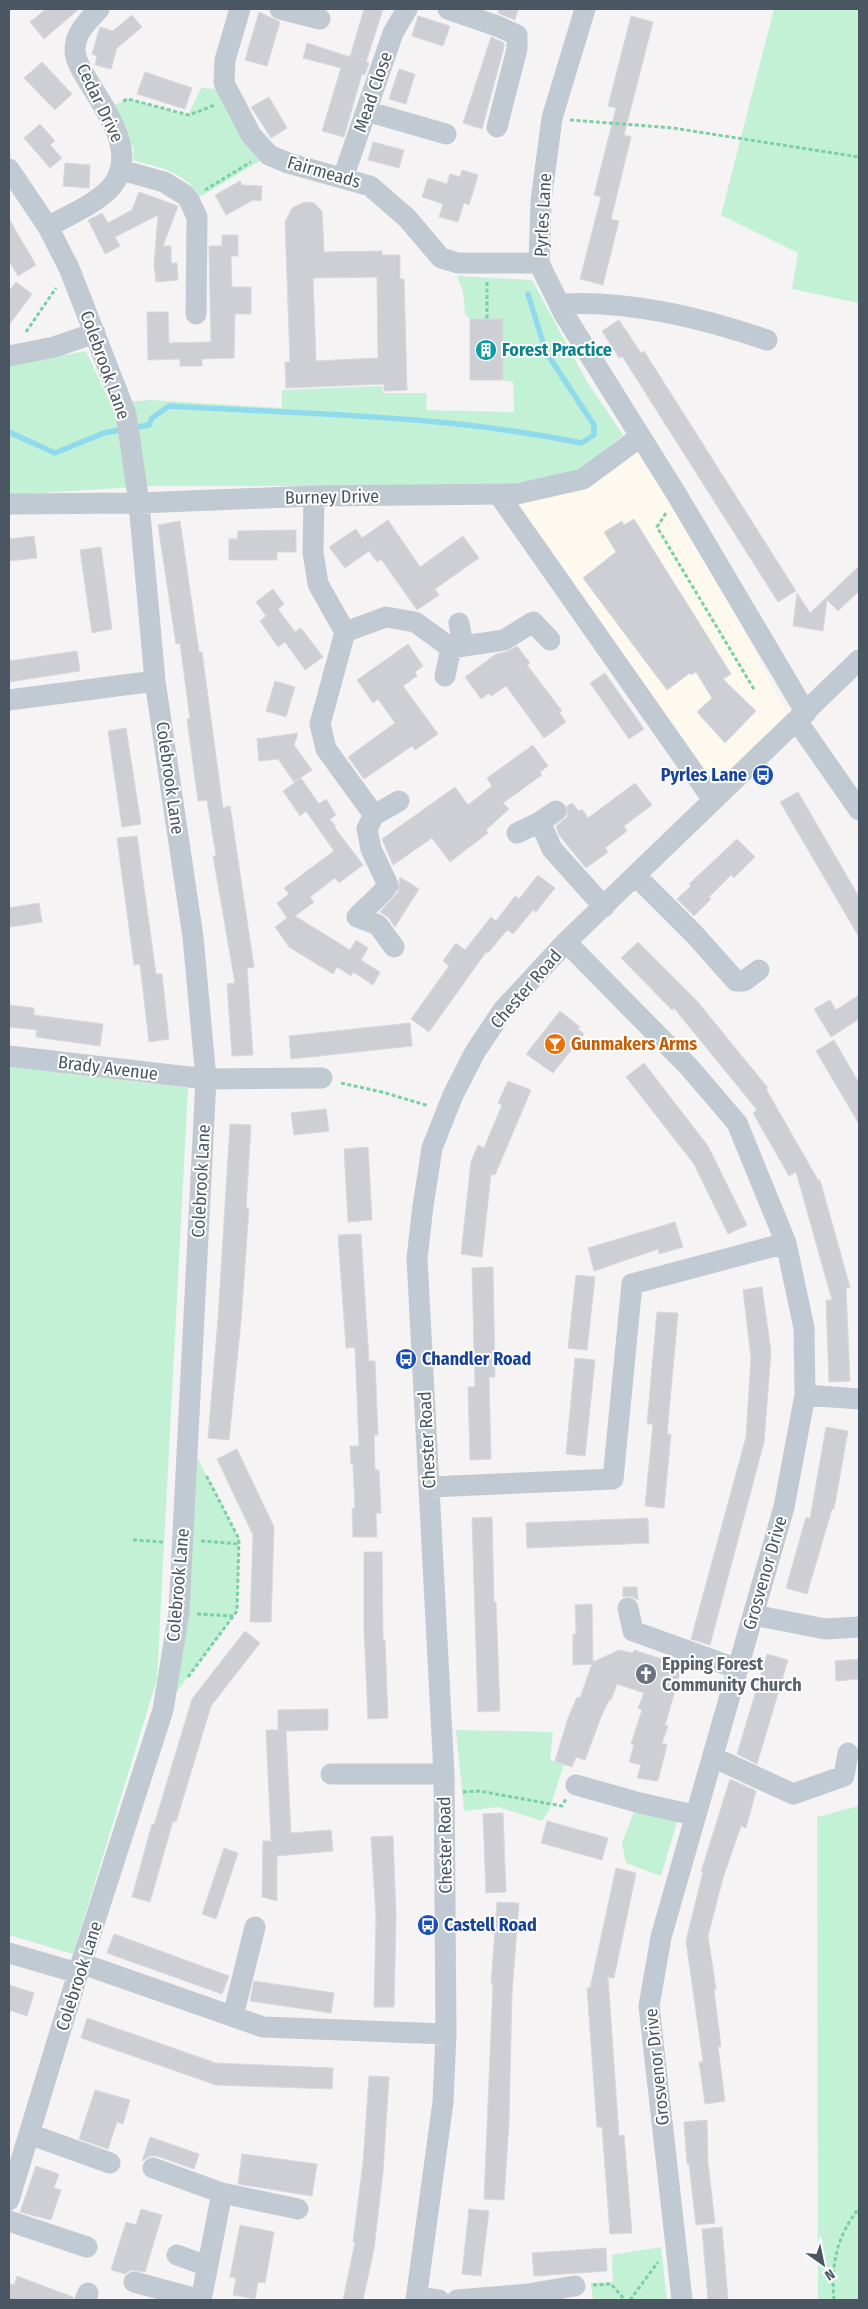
<svg xmlns="http://www.w3.org/2000/svg" width="868" height="2309" viewBox="0 0 868 2309" font-family="'Fira Sans Condensed',sans-serif">
<style>
.commercial{fill:#fdf9ef}
.green{fill:#c3f1d5}
.lines{fill:none;stroke-linecap:round;stroke-linejoin:round}
.stream{stroke:#90daee;stroke-width:5.5}
.building{fill:#cdcfd5;stroke:#d7d9de;fill-rule:evenodd}
.path{stroke:#7ad0a6;stroke-width:3;stroke-dasharray:4 2.5;stroke-linecap:butt}
.minor{stroke:#c1cad2;stroke-width:21}
.labels{text-anchor:middle;stroke-width:4;stroke-linejoin:round;paint-order:stroke}
.street-label{font-size:18px;fill:#4a5661;stroke:#fff}
.culture-label{font-size:18px;font-weight:bold;fill:#0d838f;stroke:#fff;text-anchor:start}
.transit-label{font-size:18px;font-weight:bold;fill:#164399;stroke:#fff;text-anchor:start}
.food-label{font-size:18px;font-weight:bold;fill:#c56008;stroke:#fff;text-anchor:start}
.worship-label{font-size:18px;font-weight:bold;fill:#5b616d;stroke:#fff;text-anchor:start}
</style>
<rect width="100%" height="100%" fill="#f5f3f3"/>
<!-- commercial -->
<path class="commercial" d="M 640,437 L 677,495 L 788,717 L 713,800 L 499,495 Z"/>
<!-- green -->
<path class="green" d="M 774,9 L 859,9 L 859,303 L 792,289 L 798,253 L 721,215 Z
M 201,88 L 218,89 L 263,159 L 200,197 C 184,171 160,168 133,160 L 134,150 L 113,106 L 128,99 L 188,115 Z
M 457,276 L 532,280 L 586,380 L 623,435 L 577,473 L 516,486 L 150,486 L 9,495 L 9,366 L 86,351 L 110,403 L 151,400 L 282,408 L 282,390 L 382,386 L 383,393 L 427,393 L 426,410 L 514,412 L 513,382 L 503,380 L 503,319 L 470,319 L 465,314 L 463,291 Z
M 9,1066 L 188,1088 L 157,1679 L 73,1954 L 9,1935 Z
M 194,1451 L 239,1539 L 237,1611 L 170,1701 Z
M 456,1730 L 553,1732 L 550,1760 L 564,1764 L 550,1808 L 542,1821 L 498,1807 L 464,1811 Z
M 859,1806 L 859,2300 L 818,2300 L 817,1817 Z
M 635,1809 L 678,1819 L 661,1876 L 626,1863 L 622,1843 Z
M 661,2247 L 667,2300 L 593,2300 L 591,2283 L 613,2282 L 612,2255 Z"/>
<g class="lines">
<!-- stream -->
<path class="stream" d="M 9,432 L 55,453 L 104,433 L 149,425 L 152,418 L 169,406 C 306,414 446,415 581,443 L 594,435 L 594,425 L 546,352 L 528,294"/>
</g>
<!-- building -->
<path class="building" d="M 46,9 L 79,9 L 44,39 L 30,22 Z
M 364,9 L 383,9 L 366,62 L 369,63 L 365,75 L 362,74 L 344,137 L 322,131 L 341,68 L 303,58 L 307,43 L 350,57 Z
M 499,9 L 518,9 L 515,20 L 498,13 Z
M 259,12 L 280,22 L 267,66 L 245,60 Z
M 132,15 L 142,27 L 117,48 L 111,69 L 95,65 L 97,56 L 92,54 L 100,27 L 113,31 Z
M 418,16 L 450,26 L 443,46 L 412,36 Z
M 631,16 L 653,22 L 624,135 L 631,137 L 611,219 L 619,221 L 603,285 L 580,279 L 601,197 L 594,195 L 616,108 L 608,106 Z
M 491,37 L 504,43 L 504,47 L 482,129 L 463,123 Z
M 42,62 L 72,94 L 55,110 L 24,78 Z
M 399,69 L 415,74 L 406,104 L 389,99 Z
M 145,72 L 192,88 L 185,109 L 137,94 Z
M 269,97 L 287,128 L 271,138 L 251,107 Z
M 40,124 L 55,141 L 50,145 L 62,158 L 50,168 L 24,138 Z
M 373,142 L 404,150 L 399,168 L 368,160 Z
M 65,163 L 90,165 L 89,188 L 63,186 Z
M 462,170 L 478,175 L 469,205 L 464,203 L 458,222 L 439,217 L 443,204 L 422,197 L 428,178 L 447,184 L 450,174 L 460,177 Z
M 240,181 L 242,185 L 262,186 L 261,201 L 253,200 L 226,215 L 215,195 Z
M 139,192 L 178,206 L 163,246 L 171,246 L 171,263 L 177,263 L 178,280 L 156,282 L 154,264 L 158,215 L 115,237 L 120,246 L 105,254 L 88,220 L 102,213 L 108,223 L 132,210 Z
M 304,202 L 314,203 L 322,211 L 324,252 L 382,251 L 382,255 L 400,255 L 400,279 L 404,279 L 407,390 L 384,391 L 384,384 L 286,388 L 285,362 L 290,362 L 285,222 L 292,208 ZM 377,277 L 378,358 L 316,361 L 313,278 Z
M 9,219 L 36,265 L 18,276 L 9,261 Z
M 222,235 L 238,235 L 238,256 L 231,256 L 232,287 L 251,287 L 251,314 L 235,314 L 234,358 L 202,359 L 202,366 L 180,366 L 180,359 L 148,360 L 147,312 L 168,312 L 169,343 L 211,342 L 209,246 L 222,246 Z
M 16,282 L 32,294 L 9,325 L 9,291 Z
M 470,319 L 503,319 L 503,380 L 470,380 Z
M 619,320 L 641,353 L 644,351 L 796,591 L 778,602 L 622,356 L 619,358 L 602,331 Z
M 634,519 L 731,674 L 723,679 L 756,711 L 725,743 L 697,712 L 712,698 L 696,672 L 691,675 L 690,673 L 667,690 L 583,578 L 616,552 L 604,532 L 622,521 L 624,525 Z
M 388,520 L 420,567 L 463,536 L 479,558 L 435,589 L 439,595 L 417,610 L 381,559 L 377,562 L 369,551 L 345,568 L 329,547 L 356,529 L 362,538 Z
M 180,521 L 199,652 L 202,652 L 223,808 L 230,806 L 254,967 L 247,968 L 253,1055 L 232,1056 L 227,984 L 235,983 L 213,856 L 216,856 L 207,800 L 198,801 L 187,719 L 190,719 L 180,643 L 176,644 L 158,525 Z
M 296,530 L 296,552 L 277,552 L 277,560 L 229,560 L 229,539 L 237,539 L 238,531 Z
M 34,536 L 37,558 L 9,561 L 9,539 Z
M 101,547 L 112,629 L 92,633 L 80,550 Z
M 859,566 L 859,591 L 838,611 L 827,600 L 823,631 L 793,626 L 797,593 L 810,613 Z
M 273,589 L 284,604 L 278,609 L 295,632 L 301,628 L 323,657 L 305,670 L 285,642 L 278,647 L 260,621 L 266,616 L 256,602 Z
M 408,644 L 423,666 L 415,672 L 417,676 L 403,686 L 438,734 L 415,750 L 412,746 L 364,779 L 348,757 L 395,723 L 378,699 L 373,703 L 357,680 Z
M 517,646 L 530,663 L 527,665 L 562,711 L 559,712 L 566,722 L 544,738 L 506,686 L 491,696 L 489,693 L 481,699 L 465,677 L 496,654 L 506,652 Z
M 77,651 L 80,671 L 9,682 L 9,661 Z
M 605,673 L 644,729 L 629,739 L 590,683 Z
M 275,681 L 295,687 L 286,717 L 266,711 Z
M 126,728 L 141,824 L 122,827 L 108,731 Z
M 298,733 L 294,745 L 312,770 L 294,782 L 278,759 L 259,761 L 257,739 Z
M 533,745 L 548,766 L 540,772 L 542,775 L 503,803 L 509,809 L 486,830 L 488,833 L 450,862 L 432,838 L 393,865 L 382,839 L 455,787 L 468,805 L 492,786 L 487,778 Z
M 301,778 L 319,804 L 326,799 L 336,815 L 330,819 L 336,827 L 335,828 L 363,865 L 339,883 L 335,878 L 310,897 L 314,902 L 295,916 L 350,950 L 356,940 L 368,948 L 361,960 L 380,972 L 373,985 L 353,972 L 351,976 L 337,967 L 333,974 L 289,947 L 275,927 L 287,918 L 277,903 L 289,894 L 284,888 L 334,851 L 306,811 L 300,816 L 283,791 Z
M 635,783 L 652,805 L 624,826 L 627,831 L 605,848 L 608,852 L 586,868 L 559,835 L 556,826 L 567,817 L 567,806 L 572,803 L 579,811 L 582,809 L 588,818 Z
M 798,792 L 859,897 L 859,937 L 780,802 Z
M 137,836 L 156,974 L 162,974 L 169,1039 L 149,1042 L 140,964 L 134,965 L 117,838 Z
M 737,839 L 755,857 L 734,878 L 731,875 L 709,897 L 711,899 L 694,916 L 677,899 L 691,886 L 689,884 Z
M 538,875 L 555,888 L 536,912 L 533,910 L 513,934 L 507,930 L 488,953 L 486,952 L 429,1032 L 411,1019 L 449,966 L 443,961 L 456,943 L 465,950 L 491,917 L 496,921 L 515,896 L 519,899 Z
M 400,877 L 419,889 L 395,927 L 388,917 L 380,912 L 398,892 Z
M 39,903 L 42,922 L 9,927 L 9,908 Z
M 638,942 L 697,1001 L 768,1088 L 766,1089 L 818,1180 L 820,1180 L 850,1287 L 846,1288 L 850,1381 L 829,1382 L 826,1300 L 832,1300 L 796,1172 L 789,1176 L 753,1113 L 757,1110 L 674,1008 L 672,1010 L 621,958 Z
M 859,995 L 859,1019 L 831,1037 L 814,1009 L 830,1000 L 836,1010 Z
M 9,1005 L 34,1008 L 34,1015 L 103,1024 L 100,1046 L 36,1037 L 37,1030 L 9,1027 Z
M 560,1011 L 580,1027 L 578,1029 L 584,1034 L 553,1073 L 526,1054 Z
M 410,1023 L 412,1046 L 291,1059 L 289,1036 Z
M 834,1040 L 859,1083 L 859,1124 L 816,1051 Z
M 644,1063 L 708,1146 L 747,1225 L 728,1234 L 694,1164 L 626,1077 Z
M 508,1081 L 531,1090 L 495,1175 L 491,1174 L 482,1257 L 461,1254 L 471,1162 L 478,1145 L 484,1148 L 502,1105 L 498,1103 Z
M 326,1109 L 329,1131 L 294,1135 L 291,1113 Z
M 230,1124 L 251,1125 L 246,1208 L 249,1208 L 241,1321 L 229,1440 L 208,1438 L 218,1319 Z
M 368,1147 L 372,1220 L 348,1222 L 344,1149 Z
M 675,1222 L 683,1247 L 659,1254 L 658,1249 L 594,1271 L 588,1248 Z
M 361,1234 L 369,1361 L 375,1361 L 378,1435 L 374,1435 L 375,1470 L 379,1470 L 381,1513 L 376,1513 L 377,1537 L 353,1537 L 352,1509 L 355,1508 L 353,1464 L 351,1464 L 350,1446 L 359,1446 L 355,1347 L 346,1348 L 338,1235 Z
M 493,1267 L 495,1377 L 489,1377 L 491,1459 L 470,1460 L 468,1387 L 475,1387 L 472,1268 Z
M 576,1275 L 595,1277 L 587,1350 L 568,1348 Z
M 762,1287 L 771,1352 L 764,1442 L 710,1645 L 691,1639 L 746,1437 L 751,1358 L 743,1290 Z
M 657,1312 L 678,1313 L 667,1434 L 671,1434 L 664,1508 L 645,1506 L 653,1424 L 647,1424 Z
M 575,1358 L 595,1360 L 585,1456 L 566,1454 Z
M 826,1427 L 848,1431 L 834,1509 L 832,1509 L 807,1594 L 786,1588 L 806,1517 L 810,1519 Z
M 237,1449 L 274,1527 L 271,1622 L 250,1622 L 253,1535 L 217,1459 Z
M 492,1517 L 494,1602 L 496,1602 L 500,1711 L 478,1712 L 472,1518 Z
M 648,1518 L 649,1543 L 527,1548 L 526,1523 Z
M 364,1552 L 382,1552 L 383,1640 L 385,1640 L 388,1718 L 368,1719 L 364,1629 Z
M 623,1587 L 637,1587 L 638,1600 L 631,1596 L 623,1597 Z
M 592,1604 L 593,1662 L 619,1650 L 633,1653 L 634,1650 L 665,1660 L 666,1656 L 683,1663 L 665,1725 L 668,1726 L 662,1743 L 667,1745 L 658,1781 L 637,1778 L 641,1765 L 629,1762 L 634,1745 L 631,1744 L 642,1710 L 638,1708 L 644,1693 L 617,1684 L 611,1700 L 609,1700 L 601,1717 L 585,1760 L 576,1757 L 572,1767 L 555,1761 L 568,1718 L 577,1697 L 580,1698 L 592,1664 L 573,1665 L 573,1634 L 576,1634 L 575,1605 Z
M 245,1631 L 260,1643 L 211,1706 L 176,1822 L 173,1821 L 150,1902 L 132,1897 L 152,1824 L 154,1825 L 192,1699 Z
M 767,1654 L 788,1660 L 757,1764 L 737,1754 Z
M 859,1659 L 859,1679 L 836,1681 L 835,1661 Z
M 328,1709 L 328,1730 L 286,1731 L 291,1833 L 331,1830 L 333,1851 L 277,1856 L 277,1901 L 262,1897 L 263,1841 L 271,1841 L 266,1730 L 278,1730 L 278,1710 Z
M 730,1779 L 756,1791 L 746,1828 L 741,1826 L 723,1878 L 708,1936 L 716,1989 L 714,1990 L 721,2046 L 718,2047 L 725,2101 L 705,2104 L 699,2062 L 703,2062 L 686,1941 L 703,1872 L 701,1872 Z
M 503,1813 L 506,1892 L 486,1893 L 483,1814 Z
M 547,1821 L 608,1838 L 602,1860 L 541,1843 Z
M 393,1836 L 396,1915 L 394,2007 L 374,2007 L 376,1917 L 371,1837 Z
M 224,1848 L 238,1853 L 216,1919 L 202,1914 Z
M 616,1868 L 636,1873 L 614,1978 L 608,1977 L 619,2136 L 624,2135 L 632,2233 L 610,2234 L 602,2127 L 597,2127 L 587,1988 L 590,1988 Z
M 497,1902 L 519,1903 L 512,1992 L 509,2122 L 504,2200 L 484,2199 L 493,1984 L 491,1984 Z
M 114,1934 L 229,1976 L 222,1994 L 107,1953 Z
M 254,1981 L 334,1993 L 331,2013 L 250,2001 Z
M 9,1985 L 34,1993 L 27,2016 L 9,2010 Z
M 87,2018 L 216,2063 L 333,2068 L 332,2089 L 216,2085 L 81,2038 Z
M 369,2076 L 389,2077 L 383,2172 L 374,2249 L 363,2300 L 343,2300 L 355,2242 L 353,2242 L 363,2163 Z
M 95,2090 L 130,2100 L 123,2124 L 117,2122 L 108,2149 L 79,2139 Z
M 707,2120 L 708,2163 L 715,2223 L 696,2225 L 689,2164 L 687,2164 L 684,2122 Z
M 150,2137 L 199,2154 L 194,2169 L 157,2156 L 150,2156 L 142,2161 Z
M 242,2154 L 317,2164 L 312,2196 L 238,2184 Z
M 36,2166 L 59,2174 L 54,2188 L 61,2190 L 51,2220 L 20,2212 Z
M 141,2209 L 162,2215 L 145,2272 L 131,2270 L 125,2274 L 111,2270 L 126,2222 L 136,2225 Z
M 469,2209 L 489,2211 L 481,2276 L 462,2274 Z
M 240,2225 L 274,2232 L 265,2283 L 258,2282 L 255,2299 L 233,2295 L 236,2278 L 230,2277 Z
M 722,2227 L 728,2300 L 708,2300 L 702,2229 Z
M 606,2248 L 607,2271 L 534,2276 L 532,2253 Z
M 17,2276 L 73,2297 L 73,2300 L 9,2300 L 9,2283 L 14,2285 Z"/>
<g class="lines">
<!-- path -->
<path class="path" d="M 123,101 L 128,99 L 189,115 L 215,105
M 570,120 L 673,128 L 859,157
M 205,190 L 251,162
M 487,282 L 487,319
M 26,332 L 56,288
M 666,513 L 657,527 L 755,691
M 341,1083 L 382,1092 L 429,1106
M 133,1540 L 164,1542
M 201,1541 L 239,1544
M 197,1614 L 233,1616
M 188,1677 L 237,1611 L 239,1539 L 206,1475
M 463,1792 L 479,1791 L 562,1806 L 566,1799
M 593,2285 L 611,2284 L 625,2300
M 630,2300 L 658,2262
M 834,2300 C 831,2264 836,2238 859,2208"/>
<!-- minor -->
<path class="minor" d="M 240,9 L 225,60 L 224,83 L 251,135 L 269,155 L 288,163 L 370,186 L 407,218 L 441,258 L 458,263 L 539,263
M 280,9 L 320,19
M 448,9 L 497,26 L 517,35 L 517,49 L 497,127
M 585,9 L 552,118 L 541,201 L 539,263 L 564,314 L 677,495 L 806,713
M 366,111 L 446,134
M 9,169 L 48,227 L 69,268 L 126,414 L 139,503 L 155,681 L 193,937 L 206,1079 L 179,1612 L 163,1710 L 78,1973 L 9,2200
M 121,170 L 164,182 L 185,195 L 189,200 L 197,217 L 196,314
M 343,178 L 393,33 L 407,9
M 48,227 C 68,215 97,204 112,186 C 139,152 104,109 87,79 C 82,71 75,60 75,50 C 75,32 88,21 99,9
M 561,304 C 628,300 703,318 767,340
M 9,356 L 54,347 L 95,333
M 499,495 L 713,800
M 314,496 L 313,552 L 318,584 L 345,632 L 320,724 L 326,749 L 374,815
M 9,504 L 139,503 L 314,496 L 517,494 L 583,479 L 640,437
M 459,623 L 463,646
M 345,632 L 386,617 L 415,622 L 451,648
M 451,648 L 504,640 L 533,622 L 550,640
M 445,676 L 451,648
M 9,700 L 155,681
M 797,721 L 859,810
M 556,811 L 540,822 L 552,849 L 604,907
M 517,833 L 540,822
M 636,876 L 695,935 L 736,981 L 744,981 L 759,970
M 566,942 L 689,1067 L 737,1123 L 786,1243 L 804,1328 L 805,1395 L 784,1507 L 661,1937 L 649,2006 L 682,2300
M 394,947 L 378,925 L 357,917 C 367,906 381,896 388,885 L 371,849 L 367,829 L 374,815 L 399,801
M 9,1056 L 206,1079 L 322,1078
M 805,1395 L 859,1399
M 430,1487 L 613,1479 L 632,1284 L 786,1243
M 628,1608 L 633,1631 L 738,1669
M 754,1615 L 825,1629 L 859,1627
M 713,1757 L 793,1794 L 844,1776 L 848,1753
M 331,1774 L 444,1774
M 576,1785 L 640,1803 L 694,1815
M 9,1953 L 78,1973
M 83,1964 L 263,2027 L 446,2034
M 233,2016 L 255,1927
M 29,2134 L 110,2163
M 153,2168 L 222,2193 L 298,2209
M 9,2221 L 87,2247
M 177,2255 L 207,2266
M 134,2282 L 201,2300
M 417,2297 L 439,2300
M 85,2300 L 88,2293
M 201,2300 L 222,2193
M 416,2300 L 443,2102 L 446,2034 L 444,1774 L 417,1258 L 423,1206 L 432,1148 L 453,1095 L 475,1052 L 503,1010 L 566,942 L 859,660
M 457,2300 L 528,2294 L 575,2286"/>
</g>
<!-- icons -->
<defs>
<g id="building-disc" transform="scale(1.125)"><circle r="9.5" fill="#0f9aa8" stroke="#fff"/><path d="M-4-6H4V6H1V3H-1V6H-4ZM-2.5-4.3h1.7v1.8h-1.7ZM.8-4.3h1.7v1.8H.8ZM-2.5-1h1.7V.8h-1.7ZM.8-1h1.7V.8H.8Z" fill="#fff"/></g>
<g id="bus-disc" transform="scale(1.125)"><circle r="9.5" fill="#1a4fb4" stroke="#fff"/><path d="M-5-6H5V4H4V6H2V4H-2V6H-4V4H-5ZM-3.5-4V0h7V-4ZM-3.5 1.2v1.5H-2V1.2ZM2 1.2v1.5H3.5V1.2Z" fill="#fff"/></g>
<g id="bar-disc" transform="scale(1.125)"><circle r="9.5" fill="#e8710a" stroke="#fff"/><path d="M-6-5H6L.8 .8V4.5H3.5V6h-7V4.5H-.8V.8Z" fill="#fff"/></g>
<g id="church-disc" transform="scale(1.125)"><circle r="9.5" fill="#6b7280" stroke="#fff"/><path d="M-1.2-6h2.4v3.5h3.3v2.4h-3.3V6h-2.4V-.1h-3.3v-2.4h3.3Z" fill="#fff"/></g>
</defs>
<g fill-rule="evenodd">
<use href="#building-disc" x="486" y="350"/>
<use href="#bus-disc" x="763" y="775"/>
<use href="#bar-disc" x="555" y="1044"/>
<use href="#bus-disc" x="406" y="1359"/>
<use href="#church-disc" x="646" y="1674"/>
<use href="#bus-disc" x="428" y="1925"/>
</g>
<g class="labels">
<!-- street labels -->
<g class="street-label">
<text transform="translate(373 92) rotate(-71)" y="6">Mead Close</text>
<text transform="translate(100 103) rotate(64)" y="6">Cedar Drive</text>
<text transform="translate(324 172) rotate(16)" y="6">Fairmeads</text>
<text transform="translate(543 215) rotate(-87)" y="6">Pyrles Lane</text>
<text transform="translate(105 365) rotate(70)" y="6">Colebrook Lane</text>
<text transform="translate(332 497) rotate(-1)" y="6">Burney Drive</text>
<text transform="translate(170 778) rotate(82)" y="6">Colebrook Lane</text>
<text transform="translate(526 989) rotate(-49)" y="6">Chester Road</text>
<text transform="translate(108 1068) rotate(7)" y="6">Brady Avenue</text>
<text transform="translate(201 1181) rotate(-87)" y="6">Colebrook Lane</text>
<text transform="translate(427 1440) rotate(-93)" y="6">Chester Road</text>
<text transform="translate(765 1573) rotate(-74)" y="6">Grosvenor Drive</text>
<text transform="translate(178 1585) rotate(-85)" y="6">Colebrook Lane</text>
<text transform="translate(445 1845) rotate(-91)" y="6">Chester Road</text>
<text transform="translate(79 1976) rotate(-72)" y="6">Colebrook Lane</text>
<text transform="translate(657 2067) rotate(-96)" y="6">Grosvenor Drive</text>
</g>
<!-- culture labels -->
<g class="culture-label">
<text x="502" y="356">Forest Practice</text>
</g>
<!-- transit labels -->
<g class="transit-label">
<text x="747" y="781" text-anchor="end">Pyrles Lane</text>
<text x="422" y="1365">Chandler Road</text>
<text x="444" y="1931">Castell Road</text>
</g>
<!-- food labels -->
<g class="food-label">
<text x="571" y="1050">Gunmakers Arms</text>
</g>
<!-- worship labels -->
<g class="worship-label">
<text x="662" y="1670">Epping Forest<tspan x="662" dy="21">Community Church</tspan></text>
</g>
</g>
<!-- border -->
<rect width="868" height="2309" fill="none" stroke="#4a5661" stroke-width="20"/>
<!-- north arrow -->
<g transform="translate(823 2264) rotate(147)" stroke="#ffffff" stroke-width="4" paint-order="stroke">
<path d="M0-4L9 19L0 12L-9 19Z" fill="#4a5661"/>
<text y="-8" font-size="14" font-weight="bold" text-anchor="middle" fill="#4a5661">N</text>
</g>
</svg>
